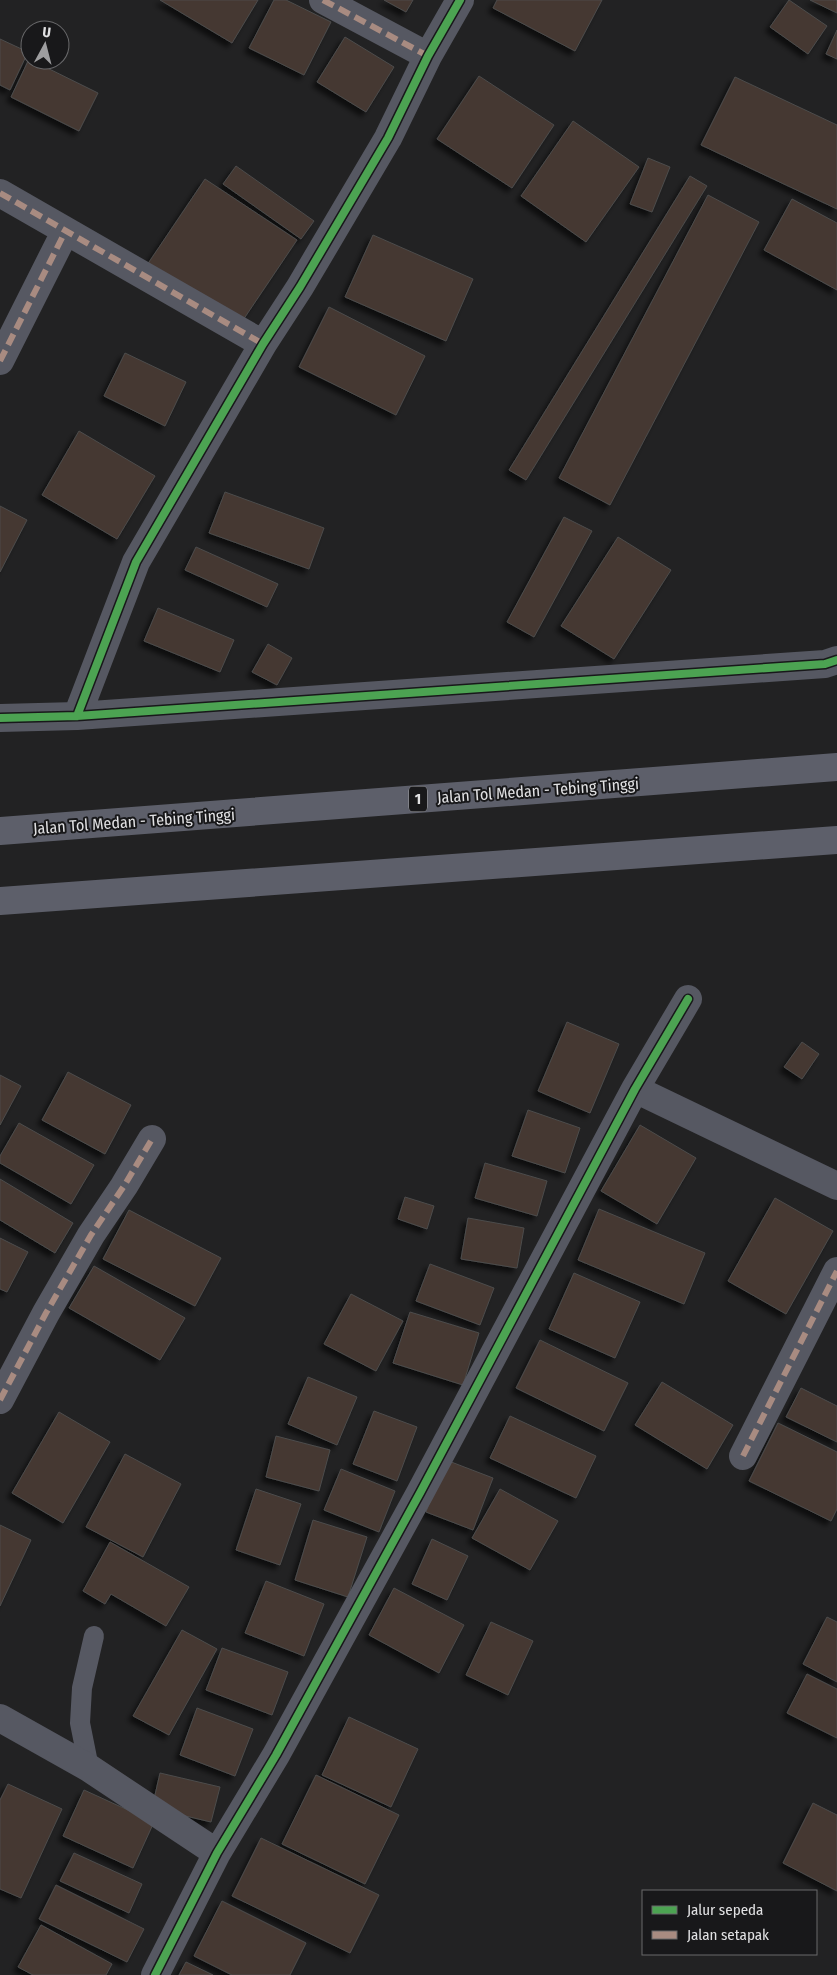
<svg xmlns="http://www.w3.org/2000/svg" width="837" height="1975" viewBox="0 0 837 1975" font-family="'Fira Sans Condensed',sans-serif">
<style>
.building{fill:#453730;stroke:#4c4c4c;filter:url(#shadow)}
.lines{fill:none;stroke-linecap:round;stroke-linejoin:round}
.service{stroke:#565862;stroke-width:20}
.minor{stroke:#565862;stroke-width:28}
.motorway{stroke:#5d5f6a;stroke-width:28}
.quiet{stroke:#a88b81;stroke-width:6;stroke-dasharray:12 6;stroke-linecap:butt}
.cycleway-casing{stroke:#18181a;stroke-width:11}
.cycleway{stroke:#4ca352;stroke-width:8}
.labels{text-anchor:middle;stroke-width:4;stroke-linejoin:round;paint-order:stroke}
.shield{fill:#18181a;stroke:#a5a5a7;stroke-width:1}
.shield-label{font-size:15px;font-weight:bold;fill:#e1e1e3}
.street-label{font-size:16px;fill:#e1e1e3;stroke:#18181a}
</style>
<defs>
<filter id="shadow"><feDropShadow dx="-4.5" dy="4.5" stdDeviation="2.5" flood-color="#0009"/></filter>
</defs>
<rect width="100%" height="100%" fill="#222223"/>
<!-- building -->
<path class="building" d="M 160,0 L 258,0 L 232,43 Z
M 274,0 L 286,0 L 331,22 L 304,75 L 249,48 Z
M 384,0 L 413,0 L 406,12 Z
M 497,0 L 602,0 L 575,51 L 493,8 Z
M 789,0 L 827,26 L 808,54 L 770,27 Z
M 810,0 L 837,0 L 837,13 Z
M 837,30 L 837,59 L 826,54 Z
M 345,37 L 394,67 L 366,112 L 317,82 Z
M 0,39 L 28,52 L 10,90 L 0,85 Z
M 29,59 L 98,93 L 79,131 L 11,97 Z
M 479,76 L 554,125 L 512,188 L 437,139 Z
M 735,77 L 837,125 L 837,209 L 701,145 Z
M 573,121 L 639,167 L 586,242 L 521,196 Z
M 648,158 L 670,167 L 652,212 L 630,204 Z
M 236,166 L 314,221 L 301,239 L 223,184 Z
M 690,176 L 707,186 L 526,480 L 509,470 Z
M 205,179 L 297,240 L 239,326 L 147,265 Z
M 708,195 L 759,222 L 610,505 L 559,478 Z
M 792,199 L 837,223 L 837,290 L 764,250 Z
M 373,235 L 473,279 L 446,341 L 345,297 Z
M 329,307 L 425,356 L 396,415 L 299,367 Z
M 125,353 L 186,382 L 165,426 L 104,396 Z
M 79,431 L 155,476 L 117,539 L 42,495 Z
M 225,492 L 324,528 L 309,569 L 209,533 Z
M 0,506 L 27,520 L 0,572 Z
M 564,517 L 592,531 L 534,637 L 507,622 Z
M 618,537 L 671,570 L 614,659 L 561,626 Z
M 196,547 L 278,584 L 267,607 L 185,570 Z
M 158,608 L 234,640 L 220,672 L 144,641 Z
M 268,644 L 292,658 L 277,685 L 252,672 Z
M 567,1022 L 619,1044 L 590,1113 L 538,1091 Z
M 802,1042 L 819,1054 L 802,1079 L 784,1067 Z
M 68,1072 L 131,1105 L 105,1154 L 42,1120 Z
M 0,1075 L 21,1086 L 0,1125 Z
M 528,1110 L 580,1128 L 565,1173 L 512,1156 Z
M 19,1123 L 94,1165 L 71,1204 L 0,1163 L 0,1156 Z
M 640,1125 L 696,1158 L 657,1224 L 601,1191 Z
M 485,1163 L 547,1181 L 537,1216 L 475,1198 Z
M 0,1179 L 73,1223 L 55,1253 L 0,1220 Z
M 405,1197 L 434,1206 L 427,1229 L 398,1219 Z
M 775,1198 L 833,1231 L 786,1314 L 728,1281 Z
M 599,1209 L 705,1253 L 684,1304 L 578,1260 Z
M 129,1210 L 221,1258 L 195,1306 L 103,1259 Z
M 468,1218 L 524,1228 L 517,1268 L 461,1259 Z
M 0,1238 L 28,1252 L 7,1292 L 0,1289 Z
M 430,1264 L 494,1288 L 480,1325 L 416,1301 Z
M 94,1266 L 185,1318 L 160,1360 L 69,1308 Z
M 574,1273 L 640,1302 L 615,1358 L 549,1329 Z
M 351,1294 L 403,1321 L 376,1371 L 324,1344 Z
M 410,1312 L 479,1333 L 463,1385 L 393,1363 Z
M 540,1340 L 628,1383 L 604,1431 L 516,1388 Z
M 308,1377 L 357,1397 L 337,1445 L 288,1424 Z
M 662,1382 L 733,1425 L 707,1469 L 635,1425 Z
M 801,1388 L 837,1406 L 837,1442 L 786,1417 Z
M 374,1411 L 417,1427 L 397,1481 L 353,1464 Z
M 59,1412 L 110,1442 L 63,1523 L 12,1493 Z
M 510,1416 L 596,1456 L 576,1498 L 490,1458 Z
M 778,1423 L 837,1452 L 837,1509 L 831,1521 L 749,1481 Z
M 276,1436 L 330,1450 L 319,1491 L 266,1477 Z
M 125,1454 L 181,1484 L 143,1557 L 86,1527 Z
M 446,1460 L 493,1478 L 473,1530 L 426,1512 Z
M 341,1469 L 395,1491 L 379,1532 L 324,1510 Z
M 256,1489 L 301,1504 L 280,1565 L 236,1550 Z
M 500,1489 L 558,1521 L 530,1570 L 472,1538 Z
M 313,1520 L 367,1537 L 348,1597 L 295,1580 Z
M 0,1525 L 31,1540 L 0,1606 Z
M 432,1539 L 468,1556 L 447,1600 L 412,1584 Z
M 110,1542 L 189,1587 L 166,1626 L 111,1594 L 105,1604 L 83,1591 Z
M 266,1581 L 324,1604 L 304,1656 L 245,1633 Z
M 394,1588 L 464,1625 L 439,1673 L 369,1635 Z
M 827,1617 L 837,1622 L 837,1682 L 803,1664 Z
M 491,1622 L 533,1641 L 508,1695 L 466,1675 Z
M 182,1630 L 217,1649 L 169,1735 L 133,1716 Z
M 222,1648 L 288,1672 L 272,1715 L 206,1690 Z
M 807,1674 L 837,1689 L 837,1738 L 787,1713 Z
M 197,1708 L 253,1729 L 235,1776 L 180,1755 Z
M 349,1717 L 418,1749 L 391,1807 L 322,1775 Z
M 160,1773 L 220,1787 L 211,1822 L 152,1808 Z
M 316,1775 L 399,1815 L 365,1884 L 282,1844 Z
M 8,1784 L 62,1809 L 21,1898 L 0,1889 L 0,1800 Z
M 84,1790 L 154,1822 L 133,1868 L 63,1836 Z
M 813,1803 L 837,1815 L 837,1891 L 783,1863 Z
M 261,1838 L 379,1895 L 350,1953 L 232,1896 Z
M 74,1853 L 142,1884 L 129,1913 L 60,1881 Z
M 56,1885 L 144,1929 L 127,1962 L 39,1919 Z
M 222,1901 L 306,1943 L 290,1975 L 232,1975 L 194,1956 Z
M 41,1925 L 112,1964 L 106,1975 L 33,1975 L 18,1967 Z
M 186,1962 L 213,1975 L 179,1975 Z"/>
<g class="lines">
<!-- service -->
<path class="service" d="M 89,1768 L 80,1723 L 82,1688 L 94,1636"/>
<!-- minor -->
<path class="minor" d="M 323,0 L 428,56
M 0,193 L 263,344
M 0,361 L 65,232
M 77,716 L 136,562 L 263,344 L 300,287 L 388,138 L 428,56 L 460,0
M 0,718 L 77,716 L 825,664 L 837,660
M 635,1089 L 837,1186
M 0,1400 L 46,1313 L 91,1235 L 124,1186 L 152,1139
M 743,1456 L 837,1271
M 0,1718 L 89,1768 L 217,1853
M 155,1975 L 217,1853 L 276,1755 L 420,1493 L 635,1089 L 688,999"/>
<!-- motorway -->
<path class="motorway" d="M 0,831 L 837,767
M 0,901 L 837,840"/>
<!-- quiet -->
<path class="quiet" d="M 323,0 L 428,56
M 0,193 L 263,344
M 0,361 L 65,232
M 0,1400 L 46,1313 L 91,1235 L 124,1186 L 152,1139
M 743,1456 L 837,1271"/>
<!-- cycleway casing -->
<g class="cycleway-casing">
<path id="cycleway" d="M 77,716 L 136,562 L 263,344 L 300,287 L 388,138 L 428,56 L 460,0
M 0,718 L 77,716 L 825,664 L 837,660
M 155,1975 L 217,1853 L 276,1755 L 420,1493 L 635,1089 L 688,999"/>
</g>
<!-- cycleway -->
<use href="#cycleway" class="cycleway"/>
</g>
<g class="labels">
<!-- shield labels -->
<rect class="shield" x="409" y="786.5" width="18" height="25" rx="4"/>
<g class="shield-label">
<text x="418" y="804">1</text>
</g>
<!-- street labels -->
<g class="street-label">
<text transform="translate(538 790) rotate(-4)" y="6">Jalan Tol Medan - Tebing Tinggi</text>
<text transform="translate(134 821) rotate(-4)" y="6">Jalan Tol Medan - Tebing Tinggi</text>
</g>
</g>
<!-- legend -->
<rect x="642" y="1890" width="175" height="65" fill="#18181a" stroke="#68686a"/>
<rect x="652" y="1906" width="25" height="8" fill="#4ca352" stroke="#68686a"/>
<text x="687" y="1915" font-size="15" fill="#e1e1e3">Jalur sepeda</text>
<rect x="652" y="1931" width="25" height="8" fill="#a88b81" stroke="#68686a"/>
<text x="687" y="1940" font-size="15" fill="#e1e1e3">Jalan setapak</text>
<!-- north arrow -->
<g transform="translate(45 45) rotate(7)"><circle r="24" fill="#18181a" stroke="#68686a"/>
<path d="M0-4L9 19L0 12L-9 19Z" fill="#9e9ea0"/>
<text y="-8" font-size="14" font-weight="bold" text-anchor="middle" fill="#e1e1e3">U</text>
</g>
</svg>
